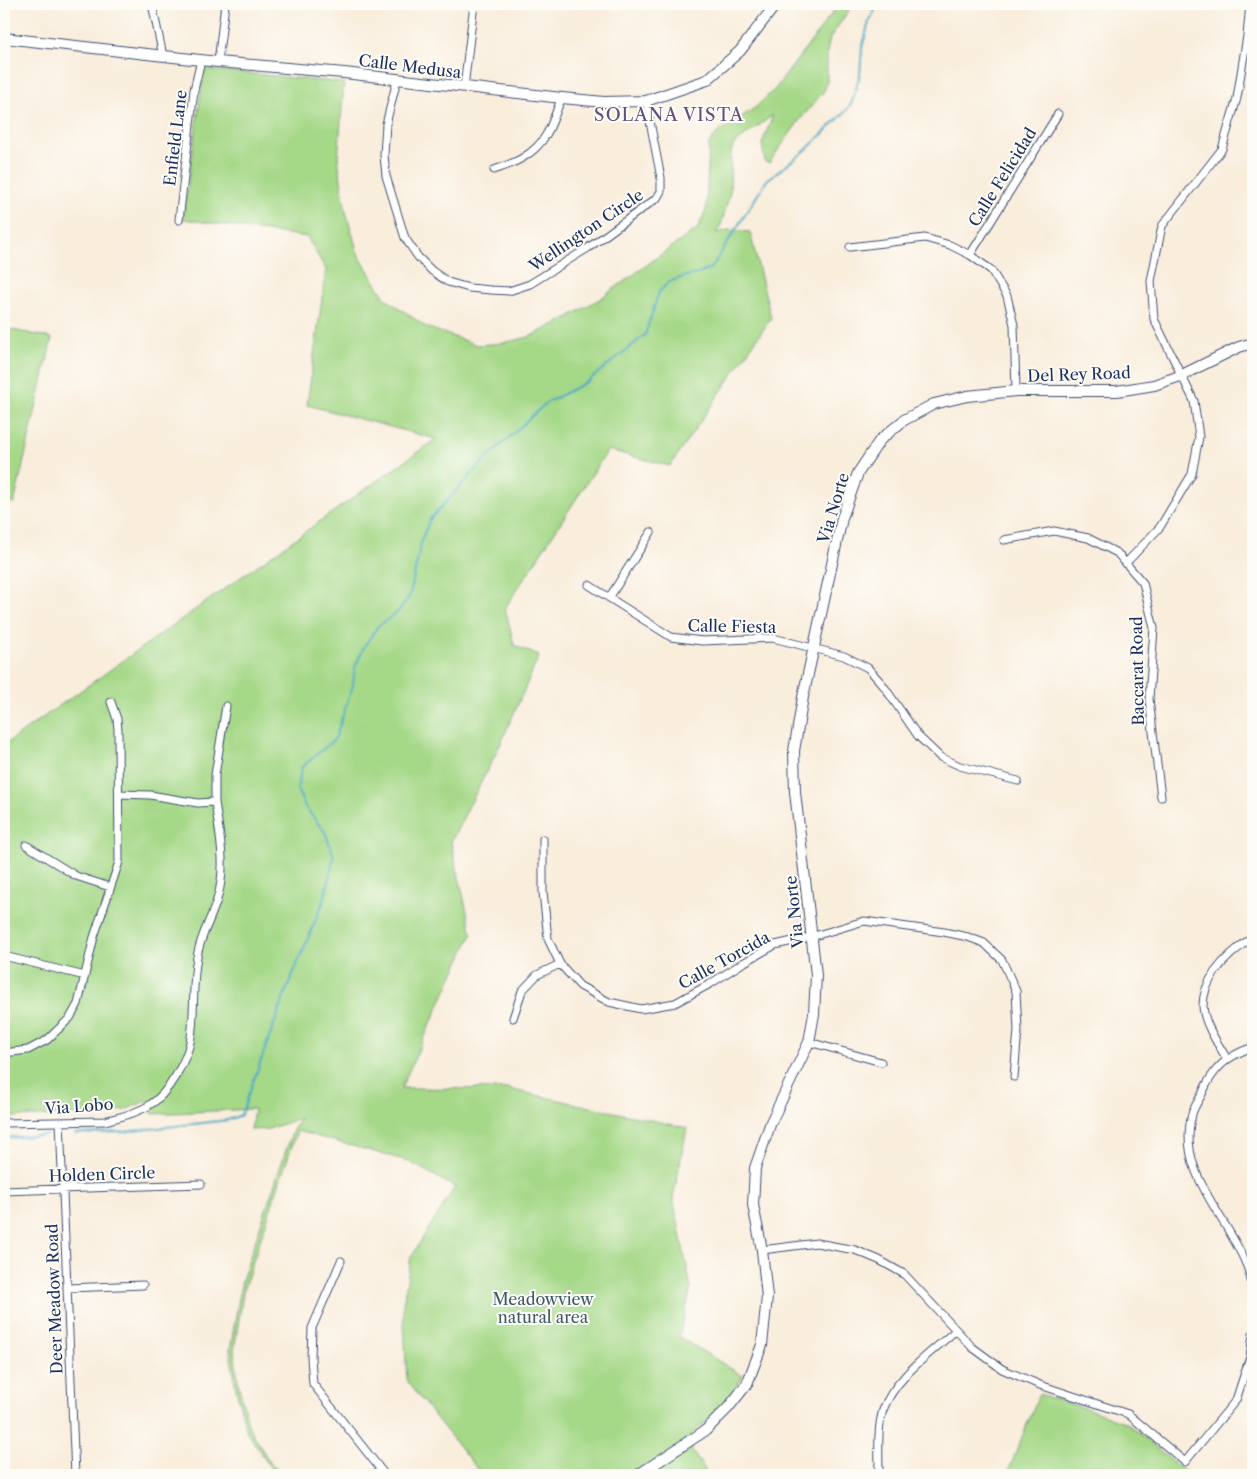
<svg xmlns="http://www.w3.org/2000/svg" width="1257" height="1479" viewBox="0 0 1257 1479" font-family="'Libre Caslon Text',serif">
<style>
.green{fill:#a5d887;stroke:#608472}
.lines{fill:none;stroke-linecap:round;stroke-linejoin:round}
.stream{stroke:#47a8c6;stroke-width:2}
.street-casing{stroke:#3c4c71;stroke-width:9}
.secondary-casing{stroke:#3c4c71;stroke-width:12}
.street{stroke:#fff;stroke-width:7}
.secondary{stroke:#fff;stroke-width:10}
.labels{text-anchor:middle;stroke-width:4;stroke-linejoin:round;paint-order:stroke}
.street-label{font-size:16px;fill:#1b2f5e;stroke:#fdfcf7}
.park-label{font-size:16px;fill:#3e5968;stroke:#fdfcf7}
.neighbourhood-label{font-size:18px;letter-spacing:1px;fill:#5f517c;stroke:#fdfcf7}
</style>
<rect width="100%" height="100%" fill="#fdfcf7"/>
<filter id="ink" filterUnits="userSpaceOnUse"><feTurbulence type="fractalNoise" baseFrequency=".02" numOctaves="2"/><feDisplacementMap in="SourceGraphic" scale="10" xChannelSelector="R" yChannelSelector="G"/><feConvolveMatrix kernelMatrix="1 2 1 2 8 2 1 2 1" color-interpolation-filters="sRGB"/></filter>
<filter id="wash" filterUnits="userSpaceOnUse"><feTurbulence type="fractalNoise" baseFrequency=".0096" numOctaves="4" result="noise"/><feDisplacementMap in="SourceGraphic" scale="20" xChannelSelector="R" yChannelSelector="G"/><feGaussianBlur stdDeviation="1.12" result="paint"/><feColorMatrix in="noise" values="0 0 0 0 0 0 0 0 0 0 0 0 0 0 0 0 0 1.4 0 .05"/><feComposite in="paint" operator="in"/></filter>
<g filter="url(#wash)">
<rect width="100%" height="100%" fill="#f9eddc"/>
<!-- green -->
<path class="green" d="M 839,4 L 853,4 L 830,38 L 827,53 L 827,83 L 824,91 L 799,121 L 769,163 L 765,162 L 762,144 L 773,115 L 734,144 L 731,152 L 730,193 L 721,225 L 716,233 L 728,230 L 750,232 L 771,318 L 670,466 L 608,450 L 505,608 L 514,645 L 539,656 L 500,745 L 451,842 L 472,934 L 401,1088 L 508,1089 L 687,1128 L 673,1198 L 691,1288 L 679,1337 L 743,1376 L 725,1405 L 709,1420 L 691,1434 L 692,1451 L 709,1475 L 482,1475 L 407,1382 L 403,1305 L 411,1257 L 455,1187 L 408,1161 L 297,1131 L 244,1288 L 234,1350 L 239,1387 L 249,1427 L 271,1464 L 284,1475 L 279,1475 L 270,1467 L 246,1430 L 236,1389 L 230,1350 L 242,1280 L 293,1130 L 300,1118 L 269,1129 L 251,1130 L 254,1109 L 153,1114 L 146,1101 L 125,1110 L 101,1114 L 4,1117 L 4,745 L 436,439 L 307,405 L 326,270 L 307,237 L 183,219 L 204,69 L 344,83 L 338,158 L 345,208 L 358,254 L 385,298 L 426,327 L 477,345 L 503,343 L 529,337 L 567,318 L 601,298 L 698,228 L 706,210 L 709,144 L 716,134 L 756,107 L 776,88 Z
M 4,328 L 52,338 L 14,504 L 4,499 Z
M 1039,1394 L 1088,1409 L 1127,1423 L 1189,1475 L 1007,1475 Z"/>
<g class="lines">
<!-- stream -->
<path class="stream" d="M 75,1134 L 123,1132 L 228,1120 L 241,1115 L 288,986 L 324,900 L 334,856 L 325,832 L 305,807 L 297,789 L 302,767 L 335,739 L 353,685 L 355,667 L 365,645 L 378,626 L 398,612 L 410,595 L 422,538 L 430,519 L 485,460 L 546,403 L 588,381 L 645,335 L 659,292 L 669,282 L 686,276 L 701,273 L 712,267 L 767,180 L 805,151 L 846,111 L 852,102 L 860,74 L 862,48 L 869,22 L 878,4
M 4,1138 L 47,1135"/>
</g>
</g>
<g filter="url(#ink)">
<g class="lines">
<!-- street casing -->
<g class="street-casing">
<path id="street" d="M 152,4 L 163,56
M 218,62 L 225,4
M 397,80 L 386,124 L 384,155 L 386,176 L 405,238 L 418,257 L 432,271 L 448,282 L 469,288 L 491,290 L 509,291 L 530,284 L 588,248 L 657,198 L 661,191 L 661,178 L 646,101
M 464,87 L 474,4
M 494,170 C 515,163 534,155 546,135 C 553,124 556,110 562,98
M 179,220 L 194,90 L 201,60
M 850,247 L 925,238 L 950,245 L 970,255 L 991,270 L 1007,296 L 1014,325 L 1016,391
M 970,255 L 1058,114
M 1004,540 L 1054,531 L 1088,538 L 1117,553 L 1143,583 L 1154,628 L 1149,699 L 1161,797
M 1126,563 L 1160,527 L 1192,474 L 1199,437 L 1194,401 L 1154,319 L 1151,281 L 1162,226 L 1222,149 L 1237,98 L 1247,36 L 1250,4
M 589,585 L 671,637 L 702,641 L 773,638 L 844,656 L 868,668 L 883,685 L 918,736 L 940,757 L 960,766 L 1018,781
M 609,598 L 651,532
M 119,794 L 150,795 L 198,803 L 215,802 L 215,775 L 226,706
M 543,839 L 543,892 L 548,939 L 560,964 L 580,986 L 609,1002 L 641,1009 L 675,1003 L 710,984 L 741,964 L 775,945 L 811,937 L 864,921 L 944,932 L 968,937 L 984,943 L 1002,960 L 1016,991 L 1018,1030 L 1014,1077
M 26,845 L 76,876 L 110,887
M 4,956 L 85,976
M 513,1018 L 522,991 L 537,975 L 560,964
M 809,1042 L 881,1062
M 1253,1047 C 1227,1056 1213,1068 1202,1094 C 1199,1100 1194,1107 1192,1114 C 1176,1172 1227,1216 1246,1264 C 1250,1272 1251,1282 1253,1290
M 4,1053 L 28,1050 L 47,1040 L 70,1018 L 78,1004 L 94,937 L 119,862 L 118,730 L 117,719 L 111,702
M 1227,1059 C 1218,1044 1204,1024 1203,1006 C 1203,976 1231,952 1253,937
M 60,1122 L 75,1475
M 4,1123 L 105,1121 C 120,1117 135,1114 148,1106 C 168,1095 188,1059 191,1037 C 195,1010 192,983 197,957 C 200,935 213,917 218,896 C 227,864 219,833 215,802
M 4,1191 L 201,1184
M 762,1250 L 817,1243 L 855,1250 L 879,1260 L 904,1274 L 972,1347 L 1002,1369 L 1040,1385 L 1128,1414 L 1185,1462 L 1236,1400 L 1250,1357 L 1253,1334
M 341,1261 L 312,1328 L 311,1358 L 313,1384 L 385,1475
M 68,1288 L 143,1285
M 879,1475 C 879,1455 877,1428 883,1410 C 895,1377 931,1353 956,1330"/>
</g>
<!-- secondary casing -->
<g class="secondary-casing">
<path id="secondary" d="M 4,38 L 218,62 L 344,73 L 562,98 L 604,102 L 646,101 L 707,80 L 740,51 L 776,4
M 638,1475 L 706,1430 L 728,1408 L 747,1384 L 762,1345 L 767,1297 L 762,1250 L 753,1205 L 755,1168 L 771,1122 L 809,1042 L 814,1014 L 816,975 L 795,792 L 794,751 L 803,697 L 842,518 L 858,473 L 880,440 L 904,420 L 934,404 L 967,396 L 1016,391 L 1117,391 L 1154,385 L 1180,376 L 1239,347 L 1253,343"/>
</g>
<!-- street -->
<use href="#street" class="street"/>
<!-- secondary -->
<use href="#secondary" class="secondary"/>
</g>
</g>
<g class="labels">
<!-- street labels -->
<g class="street-label">
<text transform="translate(410 66) rotate(7)" y="6">Calle Medusa</text>
<text transform="translate(175 138) rotate(-83)" y="6">Enfield Lane</text>
<text transform="translate(1002 177) rotate(-58)" y="6">Calle Felicidad</text>
<text transform="translate(586 230) rotate(-34)" y="6">Wellington Circle</text>
<text transform="translate(1079 374) rotate(-2)" y="6">Del Rey Road</text>
<text transform="translate(833 508) rotate(-73)" y="6">Via Norte</text>
<text transform="translate(732 626) rotate(1)" y="6">Calle Fiesta</text>
<text transform="translate(1137 671) rotate(-91)" y="6">Baccarat Road</text>
<text transform="translate(794 912) rotate(-96)" y="6">Via Norte</text>
<text transform="translate(724 960) rotate(-29)" y="6">Calle Torcida</text>
<text transform="translate(79 1106) rotate(-4)" y="6">Via Lobo</text>
<text transform="translate(102 1174) rotate(-2)" y="6">Holden Circle</text>
<text transform="translate(54 1299) rotate(-92)" y="6">Deer Meadow Road</text>
</g>
<!-- park labels -->
<g class="park-label">
<text x="543" y="1305">Meadowview<tspan x="543" dy="18">natural area</tspan></text>
</g>
<!-- neighbourhood labels -->
<g class="neighbourhood-label">
<text x="669" y="121">SOLANA VISTA</text>
</g>
</g>
<!-- margin -->
<rect width="1257" height="1479" fill="none" stroke="#fdfcf7" stroke-width="20"/>
</svg>
